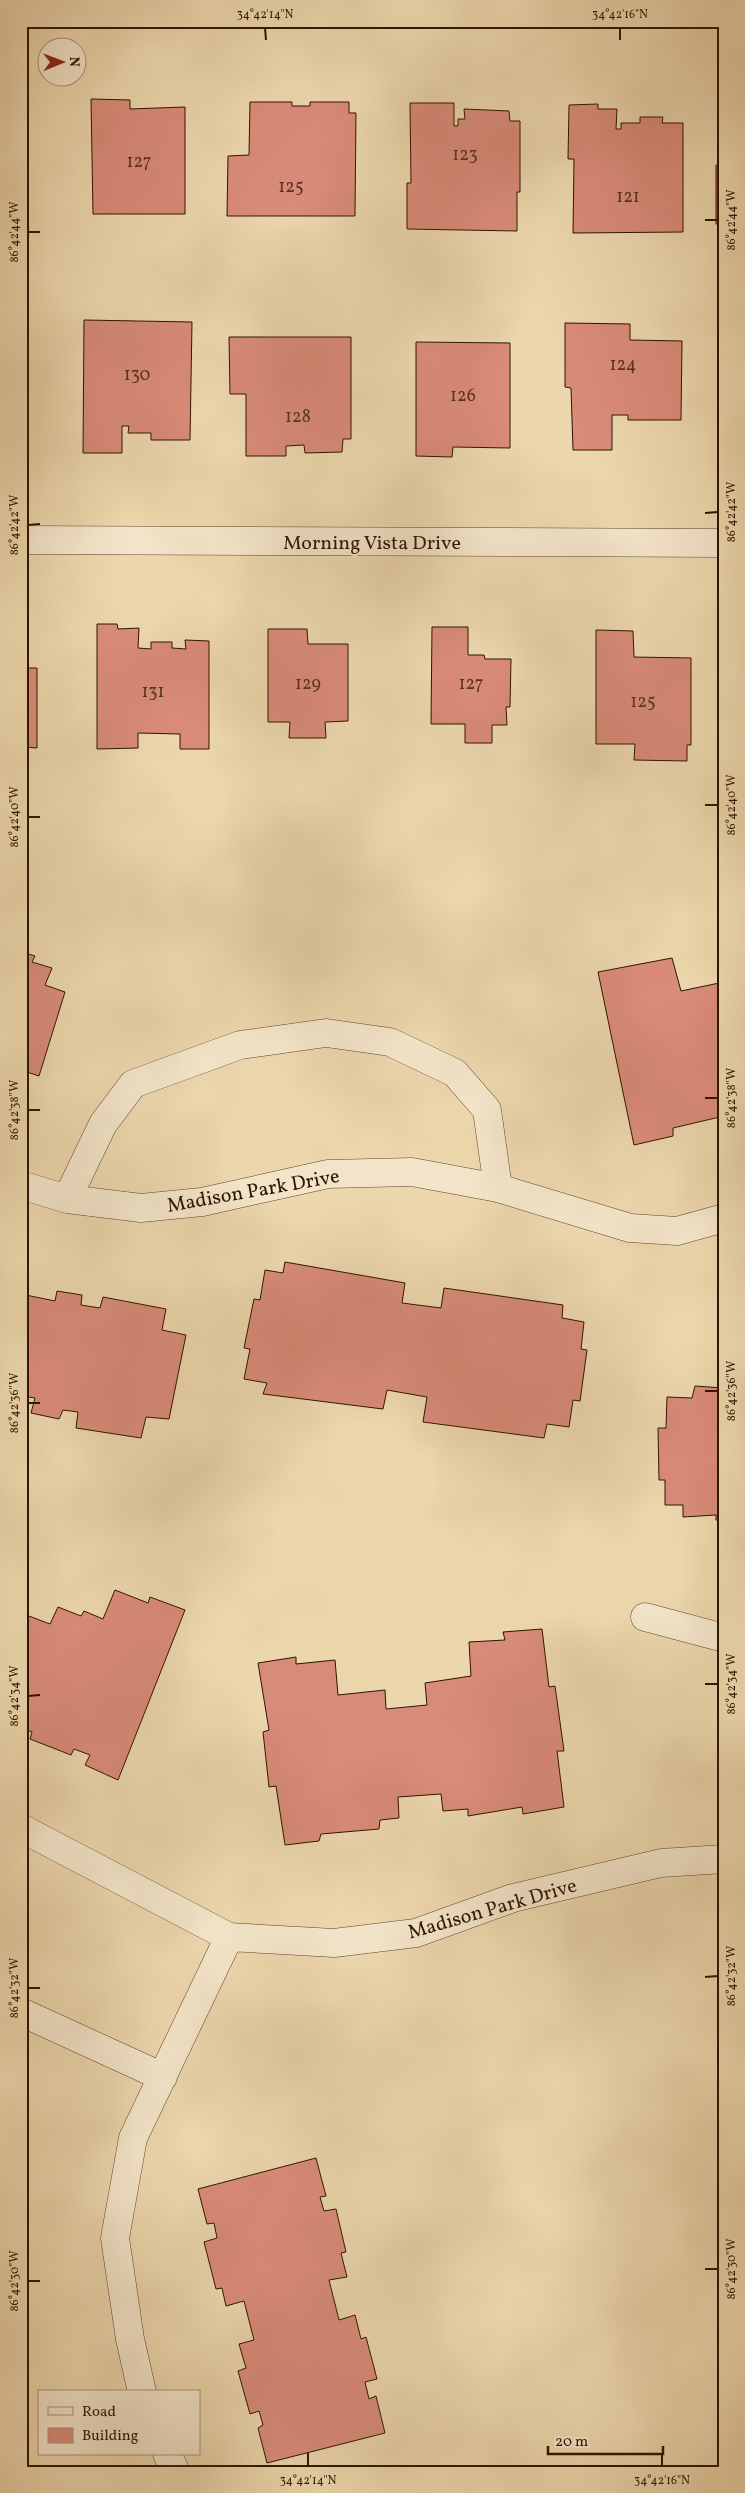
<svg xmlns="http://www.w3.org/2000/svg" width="745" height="2493" viewBox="0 0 745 2493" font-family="Vollkorn,serif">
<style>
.building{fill:#d98b79;stroke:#2e1400}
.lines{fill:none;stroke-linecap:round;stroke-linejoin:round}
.street-casing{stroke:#5e442b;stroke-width:29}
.street{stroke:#f3e4c9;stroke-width:28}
.ticks{fill:none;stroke:#2e1400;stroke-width:2}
.labels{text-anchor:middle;stroke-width:4;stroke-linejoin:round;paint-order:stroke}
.number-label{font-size:18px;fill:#59321e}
.street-label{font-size:20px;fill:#2e1400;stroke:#f3e4c9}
.neatline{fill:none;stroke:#2e1400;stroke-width:2}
.ticks-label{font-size:12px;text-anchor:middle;fill:#2e1400}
</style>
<rect width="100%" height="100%" fill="#ecd6ac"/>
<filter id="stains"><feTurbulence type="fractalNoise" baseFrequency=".004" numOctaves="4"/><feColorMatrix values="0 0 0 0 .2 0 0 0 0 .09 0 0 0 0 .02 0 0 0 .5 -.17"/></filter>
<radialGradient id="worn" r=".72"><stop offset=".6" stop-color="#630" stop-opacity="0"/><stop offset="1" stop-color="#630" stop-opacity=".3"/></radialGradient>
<!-- building -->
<path class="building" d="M 91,99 L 130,100 L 130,109 L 185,107 L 185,214 L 93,214 Z
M 250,102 L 292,102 L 292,106 L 310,106 L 310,102 L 349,102 L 349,113 L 356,113 L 355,216 L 227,216 L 228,156 L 249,155 Z
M 410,103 L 454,103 L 454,126 L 458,126 L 458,119 L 465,119 L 464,109 L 509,111 L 510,121 L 520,121 L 520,192 L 517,192 L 517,231 L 407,229 L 407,183 L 411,183 Z
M 598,104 L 598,109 L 617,109 L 616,129 L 621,129 L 621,123 L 640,123 L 640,117 L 663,117 L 662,123 L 683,123 L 683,232 L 573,233 L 574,159 L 568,159 L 569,105 Z
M 21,117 L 28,117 L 28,227 L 21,227 Z
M 716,165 L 724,165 L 724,224 L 716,224 Z
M 21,317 L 28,317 L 28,401 L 21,401 Z
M 84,320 L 192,322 L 190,440 L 151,440 L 151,433 L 128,433 L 129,426 L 122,426 L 122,453 L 83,453 Z
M 565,323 L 630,324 L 630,340 L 682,341 L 681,420 L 628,420 L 628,415 L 612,415 L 612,450 L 573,450 L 571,388 L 565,387 Z
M 229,337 L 351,337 L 351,439 L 343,439 L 342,452 L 305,453 L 304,445 L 286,446 L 286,456 L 246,456 L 246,394 L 230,394 Z
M 416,342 L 510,343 L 510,448 L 453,447 L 452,457 L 416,456 Z
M 97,624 L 117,624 L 118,629 L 139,628 L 138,648 L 151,649 L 151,642 L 172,642 L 172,648 L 186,649 L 185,640 L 209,641 L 209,749 L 180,749 L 180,734 L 138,733 L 138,748 L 97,749 Z
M 432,627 L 468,627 L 468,655 L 484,655 L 485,659 L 511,659 L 510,707 L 506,707 L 507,725 L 492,725 L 492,743 L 465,743 L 465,724 L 431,724 Z
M 268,629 L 307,629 L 308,644 L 348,644 L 348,721 L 325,722 L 326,738 L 289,738 L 290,722 L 268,722 Z
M 596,630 L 633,631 L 634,657 L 691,658 L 691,745 L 687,745 L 687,761 L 634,760 L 635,744 L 596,744 Z
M 21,664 L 26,664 L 26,668 L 37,668 L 37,748 L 21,747 Z
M 21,952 L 35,956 L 32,962 L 52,968 L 45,985 L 65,992 L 39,1076 L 21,1070 Z
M 672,958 L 681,991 L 724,982 L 724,1116 L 673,1128 L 673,1136 L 634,1145 L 598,972 Z
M 285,1262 L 405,1283 L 402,1303 L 441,1308 L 444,1288 L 563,1305 L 562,1318 L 584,1322 L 581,1349 L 587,1350 L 580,1401 L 573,1400 L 569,1427 L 547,1424 L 544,1438 L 423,1422 L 427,1397 L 387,1390 L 383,1409 L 263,1394 L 267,1383 L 244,1379 L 250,1349 L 244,1348 L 254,1299 L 260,1300 L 265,1270 L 283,1273 Z
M 57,1291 L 82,1295 L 81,1305 L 100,1308 L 103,1297 L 166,1309 L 162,1330 L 186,1335 L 169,1419 L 146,1417 L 141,1438 L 76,1428 L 78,1412 L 63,1410 L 59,1419 L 31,1413 L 35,1398 L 21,1396 L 21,1294 L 55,1301 Z
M 695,1386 L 724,1388 L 724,1521 L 716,1520 L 716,1515 L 683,1517 L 683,1505 L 665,1505 L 665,1480 L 659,1480 L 658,1428 L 666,1428 L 667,1397 L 692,1398 Z
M 115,1590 L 148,1603 L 150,1597 L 185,1610 L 118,1780 L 85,1765 L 90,1755 L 74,1749 L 71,1755 L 30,1739 L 32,1732 L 21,1728 L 21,1613 L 50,1624 L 58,1607 L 81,1616 L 84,1611 L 103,1619 Z
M 542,1629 L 549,1687 L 555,1686 L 564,1751 L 557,1751 L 564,1807 L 523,1814 L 522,1807 L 468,1816 L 468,1809 L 443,1811 L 441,1794 L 398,1797 L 399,1818 L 380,1820 L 379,1829 L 321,1834 L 319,1841 L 285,1845 L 276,1786 L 269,1787 L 263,1732 L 269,1730 L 258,1663 L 296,1657 L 296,1664 L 335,1660 L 338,1695 L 385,1690 L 386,1709 L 427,1705 L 425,1683 L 471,1676 L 469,1642 L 505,1640 L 503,1632 Z
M 316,2158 L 326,2196 L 320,2197 L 324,2211 L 336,2209 L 346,2252 L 341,2253 L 347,2277 L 329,2280 L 339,2320 L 355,2315 L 361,2339 L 366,2337 L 377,2379 L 365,2382 L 369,2399 L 376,2396 L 385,2433 L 267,2463 L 258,2428 L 263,2425 L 259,2411 L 250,2414 L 238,2371 L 246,2368 L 239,2344 L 254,2340 L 244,2301 L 226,2306 L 222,2288 L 216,2289 L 204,2242 L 217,2238 L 214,2223 L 207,2224 L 198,2189 Z"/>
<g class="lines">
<!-- street casing -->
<g class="street-casing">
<path id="street" d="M 21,540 L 724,543
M 21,1185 L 67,1199 L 141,1208 L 202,1202 L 328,1174 L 412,1172 L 498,1188 L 630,1228 L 677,1231 L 724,1218
M 67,1199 L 103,1124 L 133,1084 L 240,1045 L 326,1033 L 390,1042 L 455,1073 L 487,1110 L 498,1188
M 645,1617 L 724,1638
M 21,1828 L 229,1937 L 334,1943 L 416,1933 L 513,1898 L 661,1863 L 724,1859
M 21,2012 L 163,2077
M 142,2392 L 130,2339 L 115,2238 L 133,2138 L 229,1937
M 167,2454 L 176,2472"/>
</g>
<!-- street -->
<use href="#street" class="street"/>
</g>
<!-- ticks -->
<path class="ticks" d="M 265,28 L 266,40M 620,28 L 620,40M 705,220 L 718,220M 28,232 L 40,232M 705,513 L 718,512M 28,525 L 40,524M 705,805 L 718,805M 28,817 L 40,817M 705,1098 L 718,1098M 28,1110 L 40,1110M 705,1391 L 718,1391M 28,1403 L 40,1403M 705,1684 L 718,1684M 28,1696 L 40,1695M 705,1977 L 718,1976M 28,1988 L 40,1988M 705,2269 L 718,2269M 28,2281 L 40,2281M 308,2453 L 308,2466M 662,2453 L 662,2466"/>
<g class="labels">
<!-- number labels -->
<g class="number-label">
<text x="465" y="160">123</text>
<text x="139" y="167">127</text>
<text x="291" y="192">125</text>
<text x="628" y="202">121</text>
<text x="623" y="370">124</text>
<text x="137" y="380">130</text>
<text x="463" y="401">126</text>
<text x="298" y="422">128</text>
<text x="308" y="689">129</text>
<text x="471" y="689">127</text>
<text x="153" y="697">131</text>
<text x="643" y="707">125</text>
</g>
<!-- street labels -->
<g class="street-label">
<text x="372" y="549">Morning Vista Drive</text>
<text transform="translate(253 1190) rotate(-10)" y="7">Madison Park Drive</text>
<text transform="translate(492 1908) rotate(-16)" y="7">Madison Park Drive</text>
</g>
</g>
<!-- margin -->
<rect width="745" height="2493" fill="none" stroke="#ecd6ac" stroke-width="55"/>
<!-- legend -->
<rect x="38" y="2390" width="162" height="65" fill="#f3e4c9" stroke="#a49179"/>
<rect x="48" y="2407" width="25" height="8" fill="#f3e4c9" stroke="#a49179"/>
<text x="82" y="2416" font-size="15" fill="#2e1400">Road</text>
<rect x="48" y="2428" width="25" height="15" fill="#d98b79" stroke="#a49179"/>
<text x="82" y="2440" font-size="15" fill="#2e1400">Building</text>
<!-- north arrow -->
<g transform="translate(62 62) rotate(89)"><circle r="24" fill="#f3e4c9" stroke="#a49179"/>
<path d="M0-4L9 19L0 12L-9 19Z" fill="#8f2418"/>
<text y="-8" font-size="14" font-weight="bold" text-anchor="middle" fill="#2e1400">N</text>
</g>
<!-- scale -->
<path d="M548 2446v8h115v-8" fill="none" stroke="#2e1400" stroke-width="2.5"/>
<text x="555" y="2446" font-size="15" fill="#2e1400" stroke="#f3e4c9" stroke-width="4" paint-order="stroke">20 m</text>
<rect x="28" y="28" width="690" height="2438" class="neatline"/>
<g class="ticks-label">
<text x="265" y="18">34°42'14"N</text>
<text x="620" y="18">34°42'16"N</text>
<text transform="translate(731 220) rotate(-90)" y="4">86°42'44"W</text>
<text transform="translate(14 232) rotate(-90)" y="4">86°42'44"W</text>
<text transform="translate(731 512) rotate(-90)" y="4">86°42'42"W</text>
<text transform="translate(14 525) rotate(-90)" y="4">86°42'42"W</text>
<text transform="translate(731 805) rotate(-90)" y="4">86°42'40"W</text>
<text transform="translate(14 817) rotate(-90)" y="4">86°42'40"W</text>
<text transform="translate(731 1098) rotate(-90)" y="4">86°42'38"W</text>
<text transform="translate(14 1110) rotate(-90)" y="4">86°42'38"W</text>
<text transform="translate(731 1391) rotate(-90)" y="4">86°42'36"W</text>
<text transform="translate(14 1403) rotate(-90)" y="4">86°42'36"W</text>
<text transform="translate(731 1684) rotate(-90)" y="4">86°42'34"W</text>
<text transform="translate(14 1696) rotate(-90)" y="4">86°42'34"W</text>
<text transform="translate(731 1976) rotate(-90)" y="4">86°42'32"W</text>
<text transform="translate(14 1988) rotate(-90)" y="4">86°42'32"W</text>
<text transform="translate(731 2269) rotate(-90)" y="4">86°42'30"W</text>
<text transform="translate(14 2281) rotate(-90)" y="4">86°42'30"W</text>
<text x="308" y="2484">34°42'14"N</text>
<text x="662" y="2484">34°42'16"N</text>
</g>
<rect width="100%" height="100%" filter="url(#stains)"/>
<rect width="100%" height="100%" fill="url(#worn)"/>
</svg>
